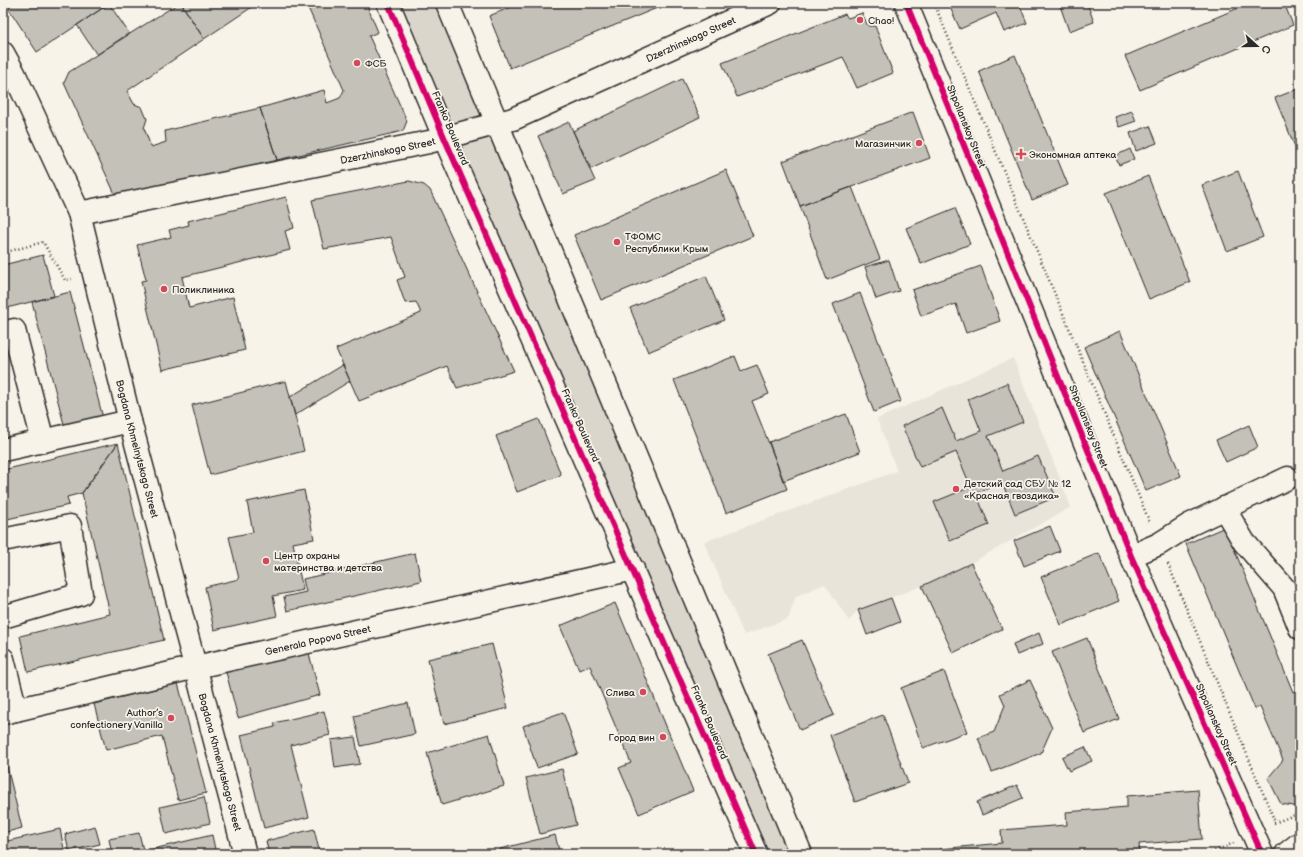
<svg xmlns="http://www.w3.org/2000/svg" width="1303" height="857" viewBox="0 0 1303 857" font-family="'Balsamiq Sans',sans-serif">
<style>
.built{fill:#e8e4da}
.green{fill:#dad6cc;stroke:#82807c}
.building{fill:#c4c1b9;stroke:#2b2b2b}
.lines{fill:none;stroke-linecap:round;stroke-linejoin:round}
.minor-casing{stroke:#2b2b2b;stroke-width:25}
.path{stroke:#2b2b2b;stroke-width:2.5;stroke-dasharray:1 3;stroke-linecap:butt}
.minor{stroke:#f7f3e8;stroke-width:22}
.cycleway-casing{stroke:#f7f3e8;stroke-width:8}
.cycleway{stroke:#d6006c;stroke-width:6}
.poi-dot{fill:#d1495b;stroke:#f7f3e8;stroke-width:1.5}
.labels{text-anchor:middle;stroke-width:3.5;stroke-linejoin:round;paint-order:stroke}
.poi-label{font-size:10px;fill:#2b2b2b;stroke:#f7f3e8;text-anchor:start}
.street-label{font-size:10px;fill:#2b2b2b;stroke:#f7f3e8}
</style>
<rect width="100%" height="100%" fill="#f7f3e8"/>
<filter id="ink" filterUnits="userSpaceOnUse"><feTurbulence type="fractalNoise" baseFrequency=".025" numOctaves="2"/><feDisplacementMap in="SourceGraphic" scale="8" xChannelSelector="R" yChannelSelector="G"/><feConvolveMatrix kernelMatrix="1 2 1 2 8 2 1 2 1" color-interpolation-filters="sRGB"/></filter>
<g filter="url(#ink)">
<!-- built -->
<path class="built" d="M 1013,358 L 1071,507 L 971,563 L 922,586 L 858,610 L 849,621 L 825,584 L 796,596 L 788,619 L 744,635 L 704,542 L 897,471 L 877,419 Z"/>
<!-- green -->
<path class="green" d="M 399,3 L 437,3 L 486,120 L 450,129 Z
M 491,132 L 791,854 L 766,854 L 455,140 Z"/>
<!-- building -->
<path class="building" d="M 5,3 L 110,3 L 37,52 Z
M 179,3 L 181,3 L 204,39 L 127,91 L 134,104 L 142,107 L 147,119 L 144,128 L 151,147 L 166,142 L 165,131 L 260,108 L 277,160 L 125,198 L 115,194 L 64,83 L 69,72 Z
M 181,3 L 258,3 L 204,39 Z
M 306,3 L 355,3 L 356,5 L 366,3 L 378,32 L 369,36 L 407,121 L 403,131 L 277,160 L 260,108 L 324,90 L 327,103 L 340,98 L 344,90 Z
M 521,3 L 655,3 L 657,8 L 510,68 L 489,16 Z
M 948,3 L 1019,3 L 1027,23 L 1004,32 L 996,13 L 960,29 Z
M 1059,3 L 1087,3 L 1094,22 L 1069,31 Z
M 1250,3 L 1284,3 L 1293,25 L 1140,90 L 1125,56 Z
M 109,4 L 129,33 L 97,55 L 77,25 Z
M 862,13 L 868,26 L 875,26 L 893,73 L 857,88 L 843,57 L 737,97 L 722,63 L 845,14 L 848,18 Z
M 1015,55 L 1068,185 L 1032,200 L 979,71 Z
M 682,79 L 700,117 L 591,169 L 573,131 Z
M 1300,88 L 1300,159 L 1275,98 Z
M 1132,111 L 1136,121 L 1119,127 L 1115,117 Z
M 913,112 L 930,158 L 800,206 L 783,161 Z
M 569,122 L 595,181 L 563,194 L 538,136 Z
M 1150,126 L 1157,143 L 1136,151 L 1130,133 Z
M 1130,149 L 1134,159 L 1119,165 L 1115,156 Z
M 726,170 L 753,236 L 601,300 L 574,235 Z
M 1238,171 L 1263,237 L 1227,251 L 1202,185 Z
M 1148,176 L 1190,282 L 1149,299 L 1106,193 Z
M 409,181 L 424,185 L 430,190 L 514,371 L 457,388 L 447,366 L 359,401 L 336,349 L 421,313 L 416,302 L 405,303 L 397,280 L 405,277 L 391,237 L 324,249 L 312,200 Z
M 852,187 L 880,259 L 827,280 L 800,206 Z
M 286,197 L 294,228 L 285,231 L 290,250 L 182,277 L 189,308 L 233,297 L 245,350 L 162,370 L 141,281 L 146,280 L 137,245 L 171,237 L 169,230 L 189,225 L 188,221 Z
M 955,208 L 970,244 L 921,264 L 906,228 Z
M 43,255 L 54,296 L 3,309 L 3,265 Z
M 889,260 L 899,291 L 876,299 L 865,267 Z
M 981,266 L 1000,321 L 966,333 L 956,304 L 921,316 L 912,290 Z
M 706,276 L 724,320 L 648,352 L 630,308 Z
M 70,292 L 103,418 L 65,428 L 32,302 Z
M 860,293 L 901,401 L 874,412 L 833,304 Z
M 1120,331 L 1181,476 L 1146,491 L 1084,347 Z
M 735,356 L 741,371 L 757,365 L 769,394 L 752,401 L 787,489 L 726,513 L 674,380 Z
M 343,365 L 350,381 L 295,415 L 290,397 Z
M 286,381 L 304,451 L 210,475 L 192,405 Z
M 1007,383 L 1023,422 L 988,436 L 1003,471 L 1038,456 L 1056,497 L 1015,514 L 1002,482 L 976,493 L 989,525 L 950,541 L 934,502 L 971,487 L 956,452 L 920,467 L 902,426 L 942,408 L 956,441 L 981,431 L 968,399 Z
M 846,414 L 860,452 L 783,481 L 769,442 Z
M 539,419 L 561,475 L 517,492 L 496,436 Z
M 1249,425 L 1258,447 L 1226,462 L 1216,440 Z
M 118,443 L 164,640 L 28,672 L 20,636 L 110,614 L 82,493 Z
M 118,443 L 82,493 L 67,497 L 69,505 L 3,520 L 3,470 Z
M 304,490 L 314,539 L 293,543 L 303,590 L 273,596 L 277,616 L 214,630 L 205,587 L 239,579 L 229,537 L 253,532 L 247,502 Z
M 1050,526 L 1060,551 L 1024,566 L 1014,541 Z
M 1225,527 L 1293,692 L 1300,689 L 1300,807 L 1281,804 L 1268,778 L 1283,760 L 1260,707 L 1255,709 L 1186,544 Z
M 415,553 L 421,581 L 287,611 L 284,597 L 306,592 L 303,579 Z
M 1099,553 L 1119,601 L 1061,625 L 1041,577 Z
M 971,563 L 1002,629 L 953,653 L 922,586 Z
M 891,598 L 900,622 L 867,635 L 858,610 Z
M 615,603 L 693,791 L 639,814 L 619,768 L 631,763 L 590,666 L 579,670 L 560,626 Z
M 1039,633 L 1043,644 L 1017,655 L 1013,644 Z
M 1087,638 L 1119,719 L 1084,733 L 1052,652 Z
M 802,640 L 834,715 L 800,730 L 768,654 Z
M 492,644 L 508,708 L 444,724 L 428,659 Z
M 308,650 L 320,695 L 238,718 L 226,672 Z
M 944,671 L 967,732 L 923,748 L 901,688 Z
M 1030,680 L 1052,728 L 1041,753 L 992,772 L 978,738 L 994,732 L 1005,705 L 1000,694 Z
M 178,683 L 206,793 L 178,800 L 162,736 L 106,750 L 94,704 Z
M 408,703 L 415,734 L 361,746 L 354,716 Z
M 324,711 L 330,735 L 291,745 L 309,817 L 264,828 L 241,735 L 275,727 L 274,723 Z
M 563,712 L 578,754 L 537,768 L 523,726 Z
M 883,715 L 908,783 L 855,802 L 830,735 Z
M 489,734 L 504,786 L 442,805 L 427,753 Z
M 355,737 L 360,764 L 335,768 L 331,740 Z
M 1085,747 L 1092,761 L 1069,771 L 1062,757 Z
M 3,750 L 22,828 L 3,833 Z
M 562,769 L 576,825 L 540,834 L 526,778 Z
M 1017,785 L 1023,798 L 982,815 L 977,802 Z
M 1198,790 L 1202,839 L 1139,844 L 1140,854 L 940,854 L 940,849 L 1002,843 L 1001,830 L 1067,825 L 1066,812 L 1127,807 L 1127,796 Z
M 204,797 L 210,823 L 166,834 L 160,807 Z
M 95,826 L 100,844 L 69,851 L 65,834 Z
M 60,829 L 65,854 L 3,854 L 3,842 Z
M 314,829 L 320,854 L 269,854 L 266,841 Z
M 139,833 L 144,854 L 112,854 L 109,839 Z
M 212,835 L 216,854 L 150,854 L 149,850 Z
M 555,835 L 560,854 L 501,854 L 500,849 Z"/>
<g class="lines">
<!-- minor casing -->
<g class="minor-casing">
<g id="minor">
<path d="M 388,3 L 444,137 L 756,854"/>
<path d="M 447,3 L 801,854"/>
<path d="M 906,3 L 1131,556 L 1262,854"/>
<path id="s1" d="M 3,53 L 14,73 L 79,213 L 130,421 L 245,854"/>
<path id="s2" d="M 79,213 L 429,142 L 513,119 L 770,3"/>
<path d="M 3,333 L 14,330 L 43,441 L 130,421"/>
<path d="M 3,450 L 43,441"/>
<path d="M 1224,508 L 1244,542 L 1284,588 L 1300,628"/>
<path d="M 3,540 L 70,526 L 81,594 L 3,617"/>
<path d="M 1131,556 L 1159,544 L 1189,525 L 1288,478"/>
<path d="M 3,659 L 16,710"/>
<path id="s3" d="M 3,713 L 196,667 L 633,569"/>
<path d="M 1286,854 L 1300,843"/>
</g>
</g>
<!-- path -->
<path class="path" d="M 934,3 L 1150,523
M 3,253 L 43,242 L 65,280 L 72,279
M 1168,564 L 1275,822
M 1274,823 L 1300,813
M 1207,854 L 1234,843"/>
<!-- minor -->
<use href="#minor" class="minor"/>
<!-- cycleway casing -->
<g class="cycleway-casing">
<path id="cycleway" d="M 388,3 L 444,137 L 756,854
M 906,3 L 1131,556 L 1262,854"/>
</g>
<!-- cycleway -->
<use href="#cycleway" class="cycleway"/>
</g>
</g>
<!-- markers -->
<g class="poi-dot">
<circle cx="860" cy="20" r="4"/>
<circle cx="357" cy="63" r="4"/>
<circle cx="919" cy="143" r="4"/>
<path d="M1019 148h4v4h4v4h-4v4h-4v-4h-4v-4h4z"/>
<circle cx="617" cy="242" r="4"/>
<circle cx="164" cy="289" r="4"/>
<circle cx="956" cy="489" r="4"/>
<circle cx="266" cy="561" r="4"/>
<circle cx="643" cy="692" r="4"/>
<circle cx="171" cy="718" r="4"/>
<circle cx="663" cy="737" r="4"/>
</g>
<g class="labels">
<!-- poi labels -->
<g class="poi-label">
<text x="868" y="24">Chao!</text>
<text x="365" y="67">ФСБ</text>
<text x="911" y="147" text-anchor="end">Магазинчик</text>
<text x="1029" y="158">Экономная аптека</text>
<text x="625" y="240">ТФОМС<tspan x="625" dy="12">Республики Крым</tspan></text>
<text x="172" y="293">Поликлиника</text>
<text x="964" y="487">Детский сад СБУ № 12<tspan x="964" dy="12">«Красная гвоздика»</tspan></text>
<text x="274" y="559">Центр охраны<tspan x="274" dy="12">материнства и детства</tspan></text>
<text x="635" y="696" text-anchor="end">Слива</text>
<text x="163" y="716" text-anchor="end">Author’s<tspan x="163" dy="12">confectionery Vanilla</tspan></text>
<text x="655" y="741" text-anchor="end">Город вин</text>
</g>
<!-- street labels -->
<g class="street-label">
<text dy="4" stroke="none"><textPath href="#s2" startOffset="639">Dzerzhinskogo Street</textPath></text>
<text transform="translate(967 126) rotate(68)" y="4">Shpolianskoy Street</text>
<text transform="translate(451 128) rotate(67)" y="4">Franko Boulevard</text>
<text dy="4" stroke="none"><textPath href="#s2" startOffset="315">Dzerzhinskogo Street</textPath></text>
<text transform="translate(581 425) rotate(66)" y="4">Franko Boulevard</text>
<text transform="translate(1089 426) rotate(68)" y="4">Shpolianskoy Street</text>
<text dy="4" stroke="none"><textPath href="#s1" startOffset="420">Bogdana Khmelnytskogo Street</textPath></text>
<text dy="4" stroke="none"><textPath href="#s3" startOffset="323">Generala Popova Street</textPath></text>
<text transform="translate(710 722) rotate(67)" y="4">Franko Boulevard</text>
<text transform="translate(1217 724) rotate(66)" y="4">Shpolianskoy Street</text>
<text dy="4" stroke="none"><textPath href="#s1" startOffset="744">Bogdana Khmelnytskogo Street</textPath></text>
</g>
</g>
<!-- margin -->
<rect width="1303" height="857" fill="none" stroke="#f7f3e8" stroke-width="16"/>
<rect x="8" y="8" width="1287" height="841" fill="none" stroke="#2b2b2b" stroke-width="1.5" filter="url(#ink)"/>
<!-- north arrow -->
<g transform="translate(1257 46) rotate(111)" stroke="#f7f3e8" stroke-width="3" paint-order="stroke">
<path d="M0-3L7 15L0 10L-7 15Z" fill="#2b2b2b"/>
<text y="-6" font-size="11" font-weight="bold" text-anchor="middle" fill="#2b2b2b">С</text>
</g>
</svg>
